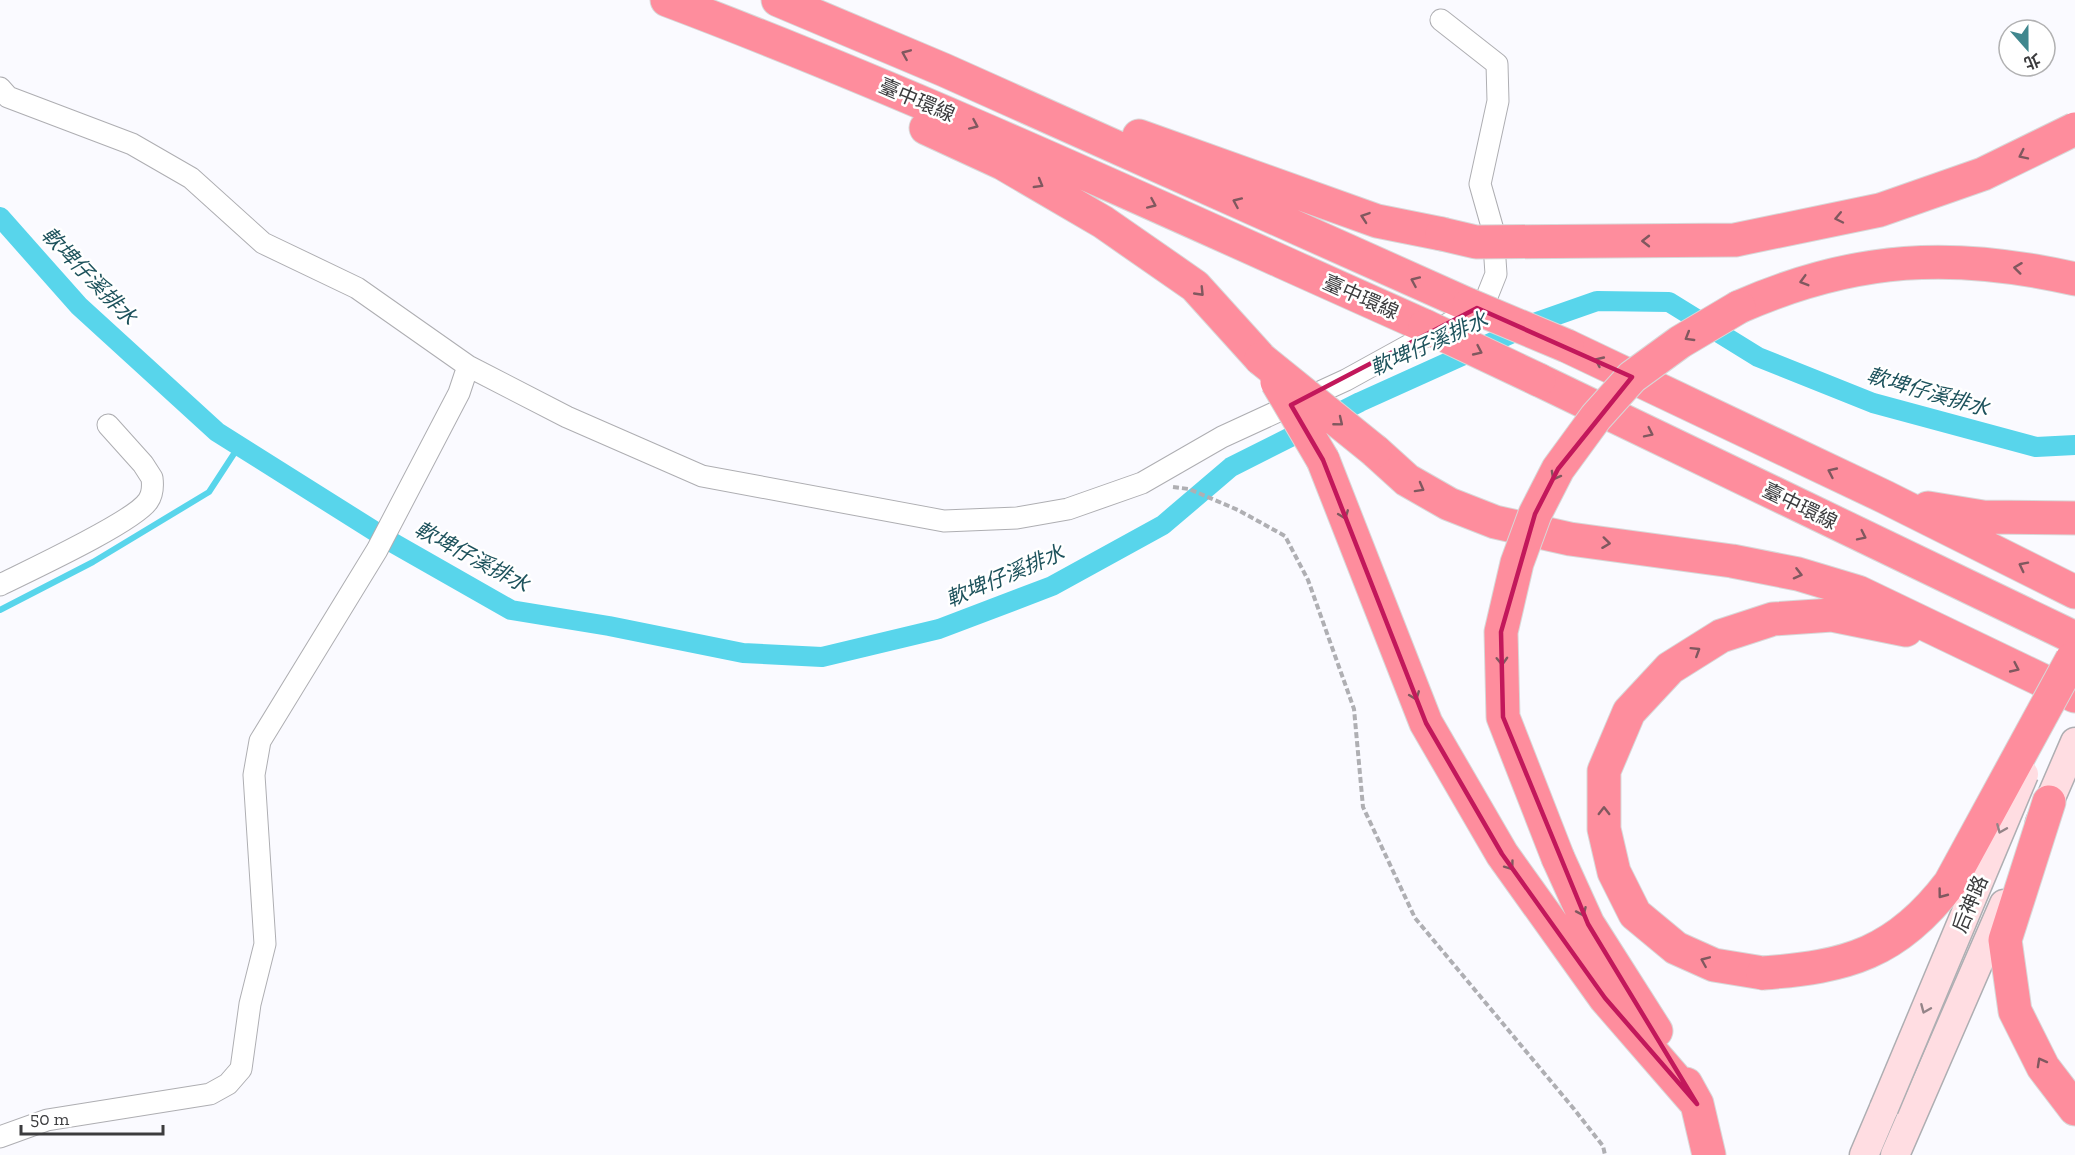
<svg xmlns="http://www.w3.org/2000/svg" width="2075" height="1155" viewBox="0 0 2075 1155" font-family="'Zilla Slab','Noto Sans TC',serif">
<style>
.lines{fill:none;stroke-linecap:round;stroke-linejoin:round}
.stream{stroke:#58d5eb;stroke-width:6}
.canal{stroke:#58d5eb;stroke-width:20}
.street-casing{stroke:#aeaeb2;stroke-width:23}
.secondary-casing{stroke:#aeaeb2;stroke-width:31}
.highway-casing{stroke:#d8d8d8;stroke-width:35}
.path{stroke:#afafb3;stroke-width:4;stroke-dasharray:6 3;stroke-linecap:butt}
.street{stroke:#fff;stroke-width:21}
.secondary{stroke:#ffdde2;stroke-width:28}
.highway{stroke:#fe8d9d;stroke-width:33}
.secondary-bridge-casing{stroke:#aeaeb2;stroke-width:31;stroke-linecap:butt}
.highway-bridge-casing{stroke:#d8d8d8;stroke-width:35;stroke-linecap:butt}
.secondary-bridge{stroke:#ffdde2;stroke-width:28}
.highway-bridge{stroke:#fe8d9d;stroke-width:33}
.oneway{stroke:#80585f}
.oneway2{stroke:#948488}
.marked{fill:none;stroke:#c2185b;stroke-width:4.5;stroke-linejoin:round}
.labels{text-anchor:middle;stroke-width:5;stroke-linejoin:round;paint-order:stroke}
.street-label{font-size:20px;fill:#3c3c3e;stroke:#fff}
.water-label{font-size:21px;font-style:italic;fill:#1d525c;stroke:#fff}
</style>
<rect width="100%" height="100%" fill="#fafaff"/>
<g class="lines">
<!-- stream -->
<path class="stream" d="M 0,610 L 93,562 L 209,492 L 239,446"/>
<!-- canal -->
<path class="canal" d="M 0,217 L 79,306 L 217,432 L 395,544 L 511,610 L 609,626 L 743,653 L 822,657 L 939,629 L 1052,586 L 1163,525 L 1231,467 L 1360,402 L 1537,322 L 1597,301 L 1669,302 L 1758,357 L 1873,403 L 2036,447 L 2075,445"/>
<!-- street casing -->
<g class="street-casing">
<path id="street" d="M 0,88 L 8,97 L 132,144 L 191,178 L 263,243 L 357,288 L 468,366 L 567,417 L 702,476 L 944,521 L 1017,518 L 1068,509 L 1142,483 L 1222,437 L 1346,380 L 1484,304 L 1496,274 L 1493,230 L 1480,184 L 1498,101 L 1497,64 L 1441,20
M 0,585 C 28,571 134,522 148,501 C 153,494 153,486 152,478 L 143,464 L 108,425
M 0,1137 L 47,1120 L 210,1094 L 228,1084 L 241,1069 L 250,1004 L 265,944 L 254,775 L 260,741 L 377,550 L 459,393 L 468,366"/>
</g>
<!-- secondary casing -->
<g class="secondary-casing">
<path id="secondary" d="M 2040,823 L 2075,742
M 1864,1155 L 1884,1108
M 1895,1155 L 2004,904"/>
</g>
<!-- highway casing -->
<g class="highway-casing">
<path id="highway" d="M 667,0 C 924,97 1174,214 1425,326
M 778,0 L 944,70 L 1469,305
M 926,128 L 1002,163 L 1103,222 L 1195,286 L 1261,359
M 1139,136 L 1377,221 L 1442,234
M 1739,307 C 1855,256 1953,251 2075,279
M 1567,346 L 1885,497 L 2075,592
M 1539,380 L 2075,638
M 1375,451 L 1407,480 L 1449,504 L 1495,522 L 1570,539 L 1732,561 L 1798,574 L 1858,592 L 2075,696
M 1323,460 L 1426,723 L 1502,854 L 1605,998 L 1697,1104
M 1928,508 L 1983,517 L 2075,518
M 2049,802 L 2005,940 L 2015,1011 L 2043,1067 L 2075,1109
M 1558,858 L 1588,924 L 1656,1031
M 1763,973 L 1714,965 L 1676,948 L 1635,914 L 1614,872 L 1604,829 L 1604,771 L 1629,712 L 1670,668 L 1721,636 L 1773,619 L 1832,615 L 1906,630
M 1686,1084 L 1697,1104 L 1709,1155"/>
</g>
<!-- path -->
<path class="path" d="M 1173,487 L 1189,489 L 1238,510 L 1285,536 L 1308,580 L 1354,709 L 1363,807 L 1415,918 L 1574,1109 L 1603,1146 L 1605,1155"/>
<!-- street -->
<use href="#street" class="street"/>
<!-- secondary -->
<use href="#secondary" class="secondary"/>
<!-- highway -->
<use href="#highway" class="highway"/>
<!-- secondary-bridge casing -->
<g class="secondary-bridge-casing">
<path id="secondary-bridge" d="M 1884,1108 L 2024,774"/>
</g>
<!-- highway-bridge casing -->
<g class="highway-bridge-casing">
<path id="highway-bridge" d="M 1442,234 L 1476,242 L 1735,240 L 1880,210 L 1983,174 L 2075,129
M 1469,305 L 1567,346
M 1425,326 L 1539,380
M 1261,359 L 1375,451
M 1277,382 L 1323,460
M 1558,858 L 1503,717 L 1501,632 L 1517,563 L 1535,514 L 1558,469 L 1596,417 L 1632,377 L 1680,342 L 1739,307
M 1763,973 C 1847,967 1897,953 1950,883 L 2072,659"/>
</g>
<!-- secondary-bridge -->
<use href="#secondary-bridge" class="secondary-bridge"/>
<!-- highway-bridge -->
<use href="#highway-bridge" class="highway-bridge"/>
</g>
<!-- one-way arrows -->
<defs><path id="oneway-chevron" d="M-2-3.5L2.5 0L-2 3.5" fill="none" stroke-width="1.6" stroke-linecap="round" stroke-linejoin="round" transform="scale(1.5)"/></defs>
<g class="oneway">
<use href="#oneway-chevron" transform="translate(906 54) rotate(-157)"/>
<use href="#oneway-chevron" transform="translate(974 125) rotate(24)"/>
<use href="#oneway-chevron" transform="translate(2023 155) rotate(154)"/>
<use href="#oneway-chevron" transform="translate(1039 184) rotate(30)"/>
<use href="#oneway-chevron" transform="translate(1237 202) rotate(-156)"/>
<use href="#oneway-chevron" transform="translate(1152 204) rotate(24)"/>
<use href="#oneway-chevron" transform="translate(1365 217) rotate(-161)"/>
<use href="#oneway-chevron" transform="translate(1839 218) rotate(168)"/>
<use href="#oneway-chevron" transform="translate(1646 241) rotate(180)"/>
<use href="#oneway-chevron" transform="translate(2018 268) rotate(-173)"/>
<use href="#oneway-chevron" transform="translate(1415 281) rotate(-156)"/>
<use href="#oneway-chevron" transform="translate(1804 281) rotate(164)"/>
<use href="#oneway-chevron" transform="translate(1200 292) rotate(46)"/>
<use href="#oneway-chevron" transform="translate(1689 337) rotate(149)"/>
<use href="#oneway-chevron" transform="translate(1478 351) rotate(25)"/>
<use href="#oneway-chevron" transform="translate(1599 361) rotate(-155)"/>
<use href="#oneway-chevron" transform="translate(1339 422) rotate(39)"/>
<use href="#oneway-chevron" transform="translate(1649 433) rotate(26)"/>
<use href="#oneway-chevron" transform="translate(1832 472) rotate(-155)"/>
<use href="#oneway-chevron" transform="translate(1555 476) rotate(119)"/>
<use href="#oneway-chevron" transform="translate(1420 488) rotate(29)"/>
<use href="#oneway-chevron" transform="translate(1344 515) rotate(69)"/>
<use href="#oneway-chevron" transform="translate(1862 536) rotate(26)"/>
<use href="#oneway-chevron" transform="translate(1606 543) rotate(7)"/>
<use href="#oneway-chevron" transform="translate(2023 566) rotate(-153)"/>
<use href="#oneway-chevron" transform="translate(1798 574) rotate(14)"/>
<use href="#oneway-chevron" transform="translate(1696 651) rotate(-32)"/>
<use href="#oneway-chevron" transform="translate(1502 661) rotate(88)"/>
<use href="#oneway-chevron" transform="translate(2015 668) rotate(25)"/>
<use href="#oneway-chevron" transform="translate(1415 696) rotate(69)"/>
<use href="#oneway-chevron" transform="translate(1604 811) rotate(-90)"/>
<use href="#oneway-chevron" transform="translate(1510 866) rotate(54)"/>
<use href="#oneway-chevron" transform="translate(1942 894) rotate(127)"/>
<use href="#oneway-chevron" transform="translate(1582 912) rotate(66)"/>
<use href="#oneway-chevron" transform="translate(1705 961) rotate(-157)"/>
<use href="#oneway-chevron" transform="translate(2041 1062) rotate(-119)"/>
</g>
<g class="oneway2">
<use href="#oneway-chevron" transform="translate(2001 829) rotate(113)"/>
<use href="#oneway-chevron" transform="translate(1925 1009) rotate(113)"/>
</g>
<!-- marked area -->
<path class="marked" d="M 1477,308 L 1632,377 L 1558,469 L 1535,514 L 1501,632 L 1503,717 L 1588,924 L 1697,1104 L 1605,998 L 1502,854 L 1426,723 L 1323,460 L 1291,405 Z"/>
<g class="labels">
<!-- street labels -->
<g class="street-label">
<text transform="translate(917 100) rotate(23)" y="7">臺中環線</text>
<text transform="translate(1361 297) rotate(24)" y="7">臺中環線</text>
<text transform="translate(1800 506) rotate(26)" y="7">臺中環線</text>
<text transform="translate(1970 904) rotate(-67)" y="7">后神路</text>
</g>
<!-- water labels -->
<g class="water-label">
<text transform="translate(89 276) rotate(46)" y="7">軟埤仔溪排水</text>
<text transform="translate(1429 344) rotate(-24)" y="7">軟埤仔溪排水</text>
<text transform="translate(1928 392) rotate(16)" y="7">軟埤仔溪排水</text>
<text transform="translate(472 557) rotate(28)" y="7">軟埤仔溪排水</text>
<text transform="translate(1005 576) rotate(-23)" y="7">軟埤仔溪排水</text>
</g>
</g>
<!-- north arrow -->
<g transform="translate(2027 48) rotate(159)"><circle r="28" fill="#ffffff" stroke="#b1b1b2" stroke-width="1.5"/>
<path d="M0-4.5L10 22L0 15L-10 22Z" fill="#40878e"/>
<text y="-9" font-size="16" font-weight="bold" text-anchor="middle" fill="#3c3c3e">北</text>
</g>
<!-- scale -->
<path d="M21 1125v9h142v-9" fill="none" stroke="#3c3c3e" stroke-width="3"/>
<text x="30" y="1125" font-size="18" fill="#3c3c3e" stroke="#ffffff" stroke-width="4.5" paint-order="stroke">50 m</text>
</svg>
